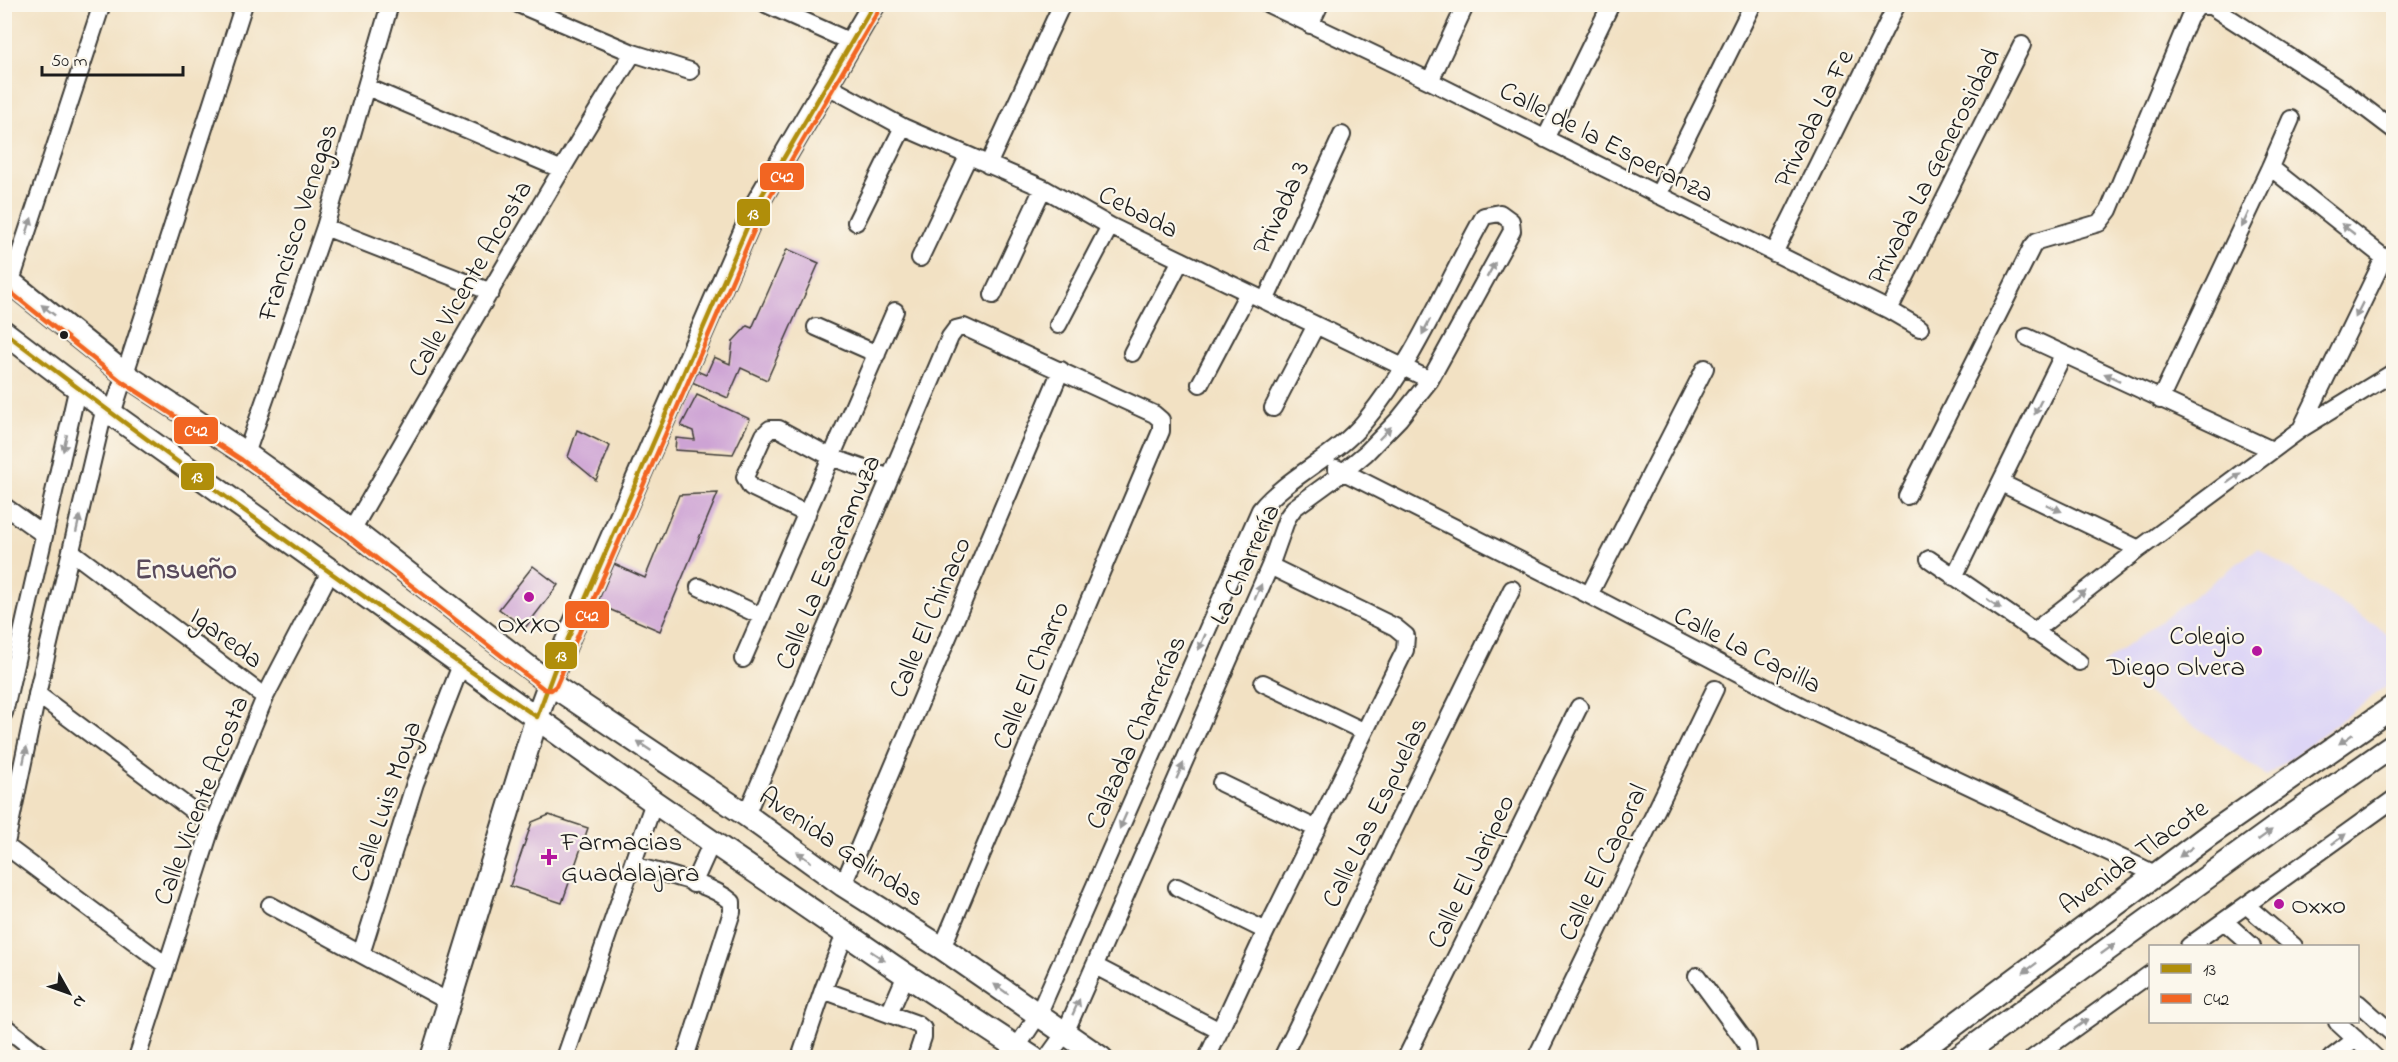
<svg xmlns="http://www.w3.org/2000/svg" width="2398" height="1062" viewBox="0 0 2398 1062" font-family="'Indie Flower',sans-serif">
<style>
.built{fill:#ddd5f6}
.building{fill:#cda3d4}
.lines{fill:none;stroke-linecap:round;stroke-linejoin:round}
.street-casing{stroke:#3c3a35;stroke-width:20}
.secondary-casing{stroke:#3c3a35;stroke-width:26}
.street{stroke:#fff;stroke-width:16}
.secondary{stroke:#fff;stroke-width:22}
.bus-1-casing{stroke:#fbf7ec;stroke-width:9}
.bus-2-casing{stroke:#fbf7ec;stroke-width:9}
.bus-1{stroke:#b08e0a;stroke-width:4.5}
.bus-2{stroke:#f26522;stroke-width:4.5}
.oneway{fill:#999}
.bus-dot{fill:#1c1c1c;stroke:#fbf7ec;stroke-width:2}
.poi-dot{fill:#b5179e;stroke:#fbf7ec;stroke-width:2}
.labels{text-anchor:middle;stroke-width:4.5;stroke-linejoin:round;paint-order:stroke}
.street-label{font-size:27px;fill:#1c1c1c;stroke:#fbf7ec}
.poi-label{font-size:27px;fill:#1c1c1c;stroke:#fbf7ec;text-anchor:start}
.neighbourhood-label{font-size:28px;font-weight:bold;fill:#5a4b5c;stroke:#fbf7ec}
.line-badge{stroke:#fbf7ec;stroke-width:2}
.badge-label{font-size:16px;text-anchor:middle;font-weight:bold;fill:#fff}
</style>
<rect width="100%" height="100%" fill="#fbf7ec"/>
<filter id="ink" filterUnits="userSpaceOnUse"><feTurbulence type="fractalNoise" baseFrequency=".0167" numOctaves="2"/><feDisplacementMap in="SourceGraphic" scale="12" xChannelSelector="R" yChannelSelector="G"/><feConvolveMatrix kernelMatrix="1 2 1 2 8 2 1 2 1" color-interpolation-filters="sRGB"/></filter>
<filter id="wash" filterUnits="userSpaceOnUse"><feTurbulence type="fractalNoise" baseFrequency=".008" numOctaves="4" result="noise"/><feDisplacementMap in="SourceGraphic" scale="24" xChannelSelector="R" yChannelSelector="G"/><feGaussianBlur stdDeviation="1.35" result="paint"/><feColorMatrix in="noise" values="0 0 0 0 0 0 0 0 0 0 0 0 0 0 0 0 0 1.4 0 .05"/><feComposite in="paint" operator="in"/></filter>
<g filter="url(#wash)">
<rect width="100%" height="100%" fill="#f2e1c3"/>
<!-- built -->
<path class="built" d="M 2258,548 L 2394,638 L 2393,681 L 2267,776 L 2104,663 Z"/>
<g id="blocks">
<!-- building -->
<path class="building" d="M 787,249 L 819,263 L 767,380 L 741,368 L 728,398 L 692,382 L 697,371 L 706,375 L 714,357 L 730,364 L 733,341 L 747,326 L 752,328 Z
M 697,395 L 750,419 L 733,454 L 675,450 L 676,438 L 695,440 L 693,431 L 681,426 Z
M 577,430 L 610,446 L 596,480 L 568,457 Z
M 718,493 L 660,631 L 597,604 L 614,564 L 645,578 L 679,495 Z
M 533,566 L 558,585 L 525,628 L 499,609 Z
M 549,815 L 588,828 L 562,903 L 510,886 L 532,822 Z"/>
</g>
</g>
<g filter="url(#ink)">
<use href="#blocks" fill-opacity="0" stroke="#3c3a35" stroke-width="1.5"/>
<g class="lines">
<!-- street casing -->
<g class="street-casing">
<path id="street" d="M 518,4 L 633,53 L 690,71
M 766,4 L 851,42
M 1268,4 L 1430,81 L 1889,310 L 1920,328
M 1310,25 L 1320,4
M 1430,81 L 1466,4
M 826,85 L 903,127 L 1043,188 L 1110,226 L 1430,380
M 367,87 L 560,169
M 1545,139 L 1611,4
M 988,165 L 1062,4
M 2270,167 L 2392,264
M 1658,195 L 1753,4
M 856,222 L 903,127
M 325,227 L 491,292
M 1774,253 L 1897,4
M 920,258 L 968,157
M 5,290 L 11,281 L 102,4
M 993,295 L 1043,188
M 1265,301 L 1342,135
M 1889,310 L 2022,45
M 1058,325 L 1110,226
M 816,327 L 877,354
M 2027,337 L 2272,450
M 1132,353 L 1181,260
M 1200,384 L 1248,293
M 2160,400 L 2270,167 L 2291,119
M 1273,408 L 1316,325
M 112,414 L 244,4
M 2301,429 L 2384,258
M 246,454 L 325,227 L 390,4
M 1336,468 L 1589,595 L 1805,708 L 2155,874
M 2001,483 L 2139,549
M 1907,496 L 2032,247 L 2037,241 L 2099,223 L 2109,210 L 2189,18 L 2198,6 L 2211,6 L 2344,92 L 2394,130
M 4,506 L 43,534
M 807,514 L 751,487 L 745,477 L 764,435 L 770,429 L 779,429 L 831,457 L 890,478
M 352,530 C 445,371 535,209 633,53
M 72,552 L 265,697
M 1929,559 L 2079,662
M 1954,577 L 2063,355
M 699,587 L 761,616
M 1589,595 L 1705,368
M 2033,632 L 2139,549 L 2301,429 L 2394,372
M 743,659 L 895,311
M 1263,683 L 1363,731
M 37,694 L 212,825
M 4,713 L 78,386
M 1221,783 L 1317,829
M 746,815 L 950,337 L 956,329 L 964,327 L 1154,414 L 1161,420 L 1161,431 L 942,948
M 6,846 L 167,966
M 4,853 L 39,686 L 105,407
M 632,865 C 662,874 709,882 732,902 L 732,912 L 685,1058
M 693,884 L 712,842
M 843,885 L 1061,370
M 1177,887 L 1266,931
M 270,905 L 451,1003
M 2247,906 L 2294,946
M 2224,921 L 2252,946
M 2189,946 L 2394,799
M 361,954 L 415,783 L 461,665
M 1095,966 L 1220,1031
M 1697,976 L 1742,1037 L 1747,1045 L 1749,1058
M 823,990 L 917,1024 L 923,1029 L 923,1037 L 916,1058
M 2358,1003 L 2394,1035
M 889,1014 L 906,975
M 2337,1022 L 2376,1058
M 4,1026 L 45,1058
M 1017,1047 L 1038,1015 L 1260,510 C 1289,475 1336,457 1365,421 C 1416,360 1445,285 1484,216 L 1500,213 L 1511,221 L 1512,231 L 1430,380 L 1399,419 L 1366,453 L 1342,473 L 1294,508 L 1287,518 L 1270,566 L 1065,1033 L 1047,1058
M 137,1058 L 212,825 L 265,697 L 331,570
M 565,1058 L 654,802
M 800,1058 L 823,990 L 845,934
M 1207,1058 L 1266,931 L 1405,650 L 1406,636 L 1395,627 L 1270,566
M 1282,1058 L 1512,589
M 1406,1058 L 1579,707
M 1536,1058 L 1715,689
M 2033,1058 L 2150,974
M 2331,1058 L 2356,1039"/>
</g>
<!-- secondary casing -->
<g class="secondary-casing">
<path id="secondary" d="M 4,277 L 126,375 L 246,454 L 352,530 L 549,683 L 746,815 L 843,885 L 942,948 L 1101,1058
M 4,332 L 112,414 L 654,802 L 906,975 L 1033,1058
M 432,1058 L 537,717 L 554,671 L 758,202 L 874,4
M 1910,1058 L 2209,835 L 2394,706
M 1958,1058 L 2283,822 L 2394,745"/>
</g>
<!-- street -->
<use href="#street" class="street"/>
<!-- secondary -->
<use href="#secondary" class="secondary"/>
<!-- bus-1 casing -->
<g class="bus-1-casing">
<path id="bus-1" d="M 4,332 C 179,465 356,593 537,717 L 554,671 L 758,202 L 874,4"/>
</g>
<!-- bus-2 casing -->
<g class="bus-2-casing">
<path id="bus-2" d="M 4,287 L 121,381 L 242,460 L 348,536 L 544,689 L 551,690 L 556,686 L 765,205 L 880,8"/>
</g>
<!-- bus-1 -->
<use href="#bus-1" class="bus-1"/>
<!-- bus-2 -->
<use href="#bus-2" class="bus-2"/>
</g>
<!-- one-way arrows -->
<defs><path id="oneway-solid" d="M-6-.8H1V-3.2L6.5 0L1 3.2V.8H-6Z" transform="scale(1.5)"/></defs>
<g class="oneway">
<use href="#oneway-solid" transform="translate(2245 220) rotate(115)"/>
<use href="#oneway-solid" transform="translate(29 226) rotate(-72)"/>
<use href="#oneway-solid" transform="translate(2348 229) rotate(-142)"/>
<use href="#oneway-solid" transform="translate(1491 270) rotate(-61)"/>
<use href="#oneway-solid" transform="translate(48 310) rotate(-142)"/>
<use href="#oneway-solid" transform="translate(2359 310) rotate(116)"/>
<use href="#oneway-solid" transform="translate(1426 327) rotate(117)"/>
<use href="#oneway-solid" transform="translate(2112 377) rotate(-155)"/>
<use href="#oneway-solid" transform="translate(2038 407) rotate(116)"/>
<use href="#oneway-solid" transform="translate(1385 433) rotate(-46)"/>
<use href="#oneway-solid" transform="translate(65 443) rotate(103)"/>
<use href="#oneway-solid" transform="translate(2234 478) rotate(-36)"/>
<use href="#oneway-solid" transform="translate(2054 508) rotate(25)"/>
<use href="#oneway-solid" transform="translate(78 524) rotate(-77)"/>
<use href="#oneway-solid" transform="translate(1258 592) rotate(-66)"/>
<use href="#oneway-solid" transform="translate(2079 596) rotate(-38)"/>
<use href="#oneway-solid" transform="translate(1994 604) rotate(35)"/>
<use href="#oneway-solid" transform="translate(1202 642) rotate(114)"/>
<use href="#oneway-solid" transform="translate(2346 739) rotate(145)"/>
<use href="#oneway-solid" transform="translate(644 746) rotate(-146)"/>
<use href="#oneway-solid" transform="translate(25 755) rotate(-78)"/>
<use href="#oneway-solid" transform="translate(1180 771) rotate(-66)"/>
<use href="#oneway-solid" transform="translate(1123 821) rotate(114)"/>
<use href="#oneway-solid" transform="translate(2265 835) rotate(-36)"/>
<use href="#oneway-solid" transform="translate(2339 839) rotate(-36)"/>
<use href="#oneway-solid" transform="translate(2186 852) rotate(144)"/>
<use href="#oneway-solid" transform="translate(804 857) rotate(-144)"/>
<use href="#oneway-solid" transform="translate(2108 949) rotate(-36)"/>
<use href="#oneway-solid" transform="translate(878 956) rotate(34)"/>
<use href="#oneway-solid" transform="translate(2030 968) rotate(143)"/>
<use href="#oneway-solid" transform="translate(1001 989) rotate(-145)"/>
<use href="#oneway-solid" transform="translate(1076 1007) rotate(-66)"/>
<use href="#oneway-solid" transform="translate(2081 1024) rotate(-36)"/>
</g>
</g>
<!-- markers -->
<circle class="bus-dot" cx="64" cy="335" r="5"/>
<g class="poi-dot">
<circle cx="529" cy="597" r="6"/>
<circle cx="2257" cy="651" r="6"/>
<path d="M546 848h6v6h6v6h-6v6h-6v-6h-6v-6h6z"/>
<circle cx="2279" cy="904" r="6"/>
</g>
<g class="labels">
<!-- street labels -->
<g class="street-label">
<text transform="translate(1813 118) rotate(-64)" y="9">Privada La Fe</text>
<text transform="translate(1607 141) rotate(27)" y="9">Calle de la Esperanza</text>
<text transform="translate(1933 166) rotate(-63)" y="9">Privada La Generosidad</text>
<text transform="translate(1280 207) rotate(-65)" y="9">Privada 3</text>
<text transform="translate(1139 211) rotate(27)" y="9">Cebada</text>
<text transform="translate(297 222) rotate(-72)" y="9">Francisco Venegas</text>
<text transform="translate(469 278) rotate(-60)" y="9">Calle Vicente Acosta</text>
<text transform="translate(827 562) rotate(-67)" y="9">Calle La Escaramuza</text>
<text transform="translate(1244 564) rotate(-65)" y="9">La Charrería</text>
<text transform="translate(929 617) rotate(-67)" y="9">Calle El Chinaco</text>
<text transform="translate(227 637) rotate(37)" y="9">Igareda</text>
<text transform="translate(1748 649) rotate(27)" y="9">Calle La Capilla</text>
<text transform="translate(1030 675) rotate(-67)" y="9">Calle El Charro</text>
<text transform="translate(1135 732) rotate(-66)" y="9">Calzada Charrerías</text>
<text transform="translate(200 800) rotate(-69)" y="9">Calle Vicente Acosta</text>
<text transform="translate(385 801) rotate(-71)" y="9">Calle Luis Moya</text>
<text transform="translate(1374 812) rotate(-64)" y="9">Calle Las Espuelas</text>
<text transform="translate(842 846) rotate(34)" y="9">Avenida Galindas</text>
<text transform="translate(2133 856) rotate(-36)" y="9">Avenida Tlacote</text>
<text transform="translate(1602 862) rotate(-64)" y="9">Calle El Caporal</text>
<text transform="translate(1470 871) rotate(-64)" y="9">Calle El Jaripeo</text>
</g>
<!-- poi labels -->
<g class="poi-label">
<text x="529" y="632" text-anchor="middle">OXXO</text>
<text x="2245" y="644" text-anchor="end">Colegio<tspan x="2245" dy="31">Diego Olvera</tspan></text>
<text x="561" y="850">Farmacias<tspan x="561" dy="31">Guadalajara</tspan></text>
<text x="2291" y="913">Oxxo</text>
</g>
<!-- neighbourhood labels -->
<g class="neighbourhood-label">
<text x="186" y="578">Ensueño</text>
</g>
</g>
<g class="line-badge">
<rect x="759" y="162" width="46" height="29" rx="6" fill="#f26522"/>
<rect x="736" y="198" width="35" height="29" rx="6" fill="#b08e0a"/>
<rect x="173" y="416" width="46" height="29" rx="6" fill="#f26522"/>
<rect x="180" y="462" width="35" height="29" rx="6" fill="#b08e0a"/>
<rect x="564" y="600" width="46" height="29" rx="6" fill="#f26522"/>
<rect x="544" y="641" width="34" height="29" rx="6" fill="#b08e0a"/>
</g>
<g class="badge-label">
<text x="782" y="182">C42</text>
<text x="753" y="219">13</text>
<text x="196" y="436">C42</text>
<text x="197" y="482">13</text>
<text x="587" y="621">C42</text>
<text x="561" y="661">13</text>
</g>
<!-- margin -->
<rect width="2398" height="1062" fill="none" stroke="#fbf7ec" stroke-width="24"/>
<!-- legend -->
<rect x="2149" y="945" width="210" height="78" fill="#fbf7ec" stroke="#a29f99" stroke-width="1.5"/>
<rect x="2161" y="964" width="30" height="9" fill="#b08e0a" stroke="#a29f99" stroke-width="1.5"/>
<text x="2203" y="975" font-size="18" fill="#1c1c1c">13</text>
<rect x="2161" y="994" width="30" height="9" fill="#f26522" stroke="#a29f99" stroke-width="1.5"/>
<text x="2203" y="1005" font-size="18" fill="#1c1c1c">C42</text>
<!-- north arrow -->
<g transform="translate(69 993) rotate(130)" stroke="#fbf7ec" stroke-width="4.5" paint-order="stroke">
<path d="M0-4.5L10 22L0 15L-10 22Z" fill="#1c1c1c"/>
<text y="-9" font-size="16" font-weight="bold" text-anchor="middle" fill="#1c1c1c">N</text>
</g>
<!-- scale -->
<path d="M42 66v9h141v-9" fill="none" stroke="#1c1c1c" stroke-width="3"/>
<text x="51" y="66" font-size="18" fill="#1c1c1c" stroke="#fbf7ec" stroke-width="4.5" paint-order="stroke">50 m</text>
</svg>
